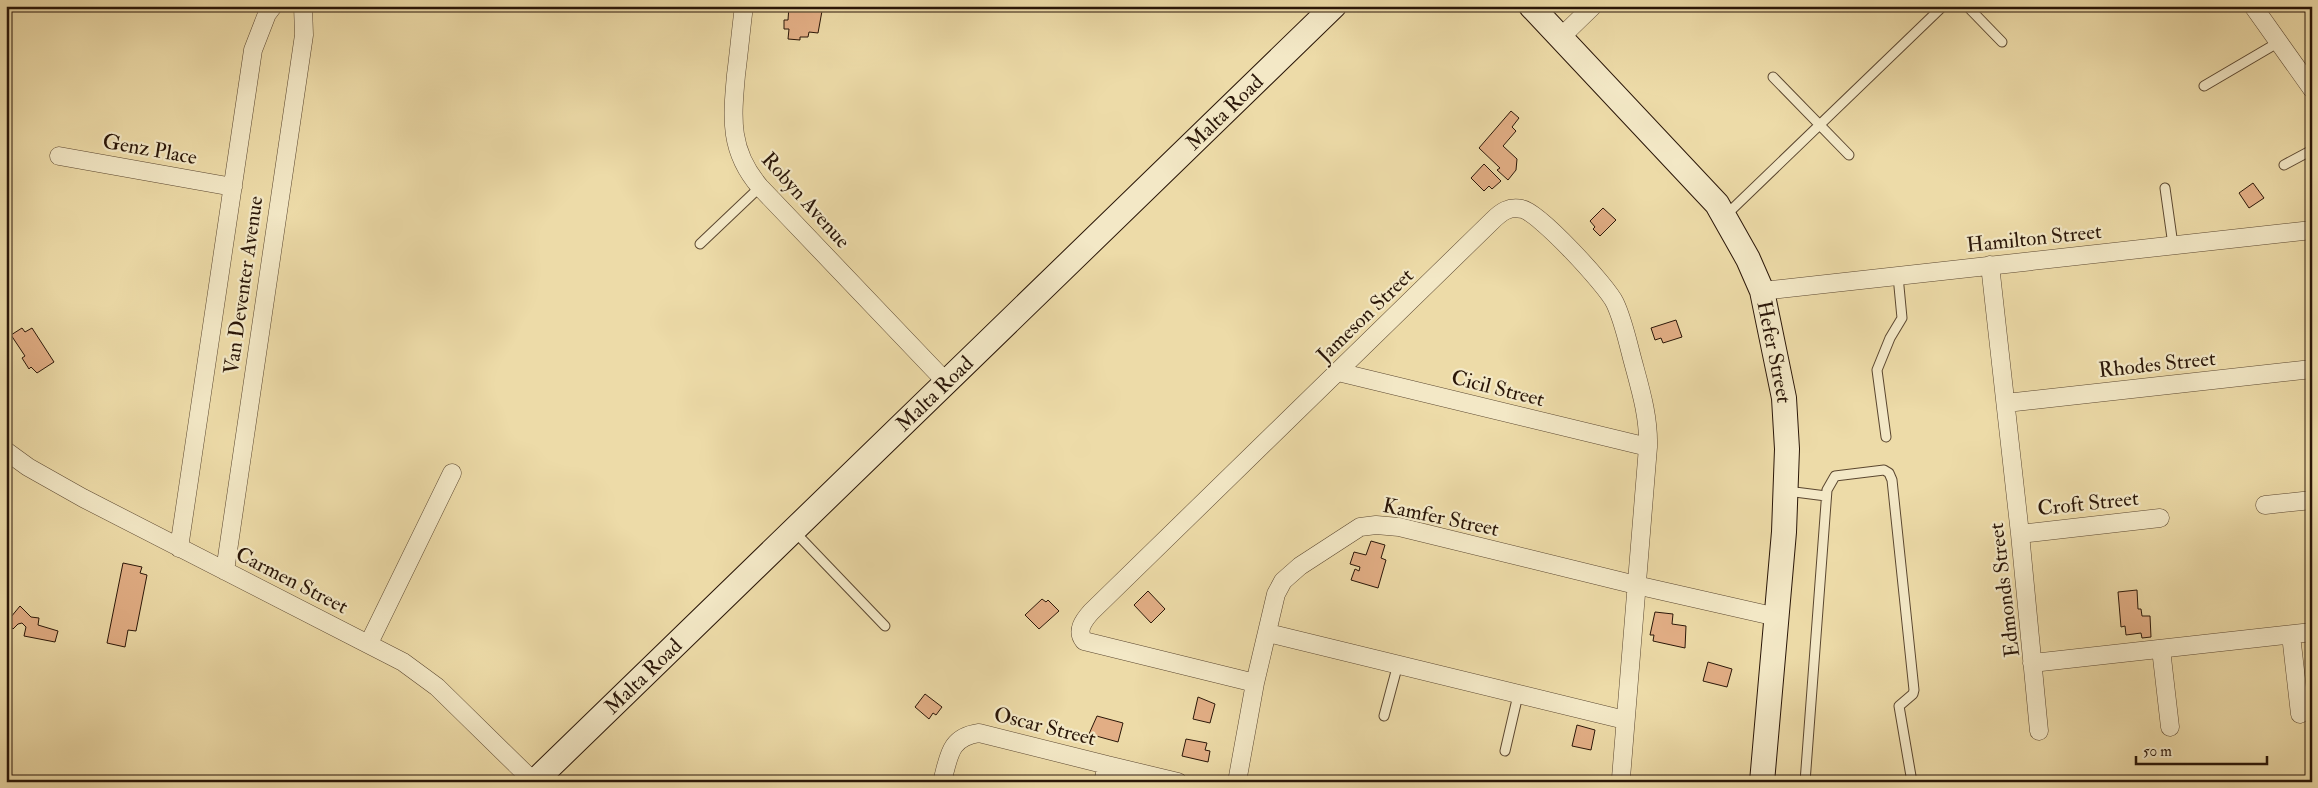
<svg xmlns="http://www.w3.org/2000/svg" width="2318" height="788" viewBox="0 0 2318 788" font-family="'IM FELL Double Pica',serif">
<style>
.building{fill:#e2ae85;stroke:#2a1608}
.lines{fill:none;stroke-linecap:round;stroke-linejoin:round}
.lane-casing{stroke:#5b4730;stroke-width:11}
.street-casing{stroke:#5b4730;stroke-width:19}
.secondary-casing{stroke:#2a1608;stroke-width:26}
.lane{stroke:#f3e8c6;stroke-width:9}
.street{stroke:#f3e8c6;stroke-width:18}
.secondary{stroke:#f3e8c6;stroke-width:24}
.labels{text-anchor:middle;stroke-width:4.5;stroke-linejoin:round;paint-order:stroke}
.street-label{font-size:21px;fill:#2a1608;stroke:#f3e8c6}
</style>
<rect width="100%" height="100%" fill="#eddba8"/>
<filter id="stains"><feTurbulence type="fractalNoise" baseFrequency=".004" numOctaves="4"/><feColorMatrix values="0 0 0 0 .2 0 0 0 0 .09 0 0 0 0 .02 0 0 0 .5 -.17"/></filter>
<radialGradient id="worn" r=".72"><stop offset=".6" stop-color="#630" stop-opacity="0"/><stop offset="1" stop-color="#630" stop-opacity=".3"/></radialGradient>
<!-- building -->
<path class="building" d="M 789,6 L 810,6 L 809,11 L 822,11 L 818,33 L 809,32 L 808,37 L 800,37 L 800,40 L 788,39 L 789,29 L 784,29 L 784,20 L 788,20 Z
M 1511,111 L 1519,118 L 1512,127 L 1516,131 L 1503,146 L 1517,159 L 1516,170 L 1508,180 L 1497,170 L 1500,168 L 1479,148 Z
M 1484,164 L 1501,181 L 1492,189 L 1489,186 L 1484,191 L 1471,178 Z
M 2253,183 L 2264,198 L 2249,208 L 2239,193 Z
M 1603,208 L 1616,220 L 1600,236 L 1593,229 L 1595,227 L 1590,221 Z
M 1676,320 L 1682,337 L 1663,343 L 1661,338 L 1655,340 L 1651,328 Z
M 22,328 L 25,332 L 32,328 L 54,362 L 37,373 L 31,367 L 29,369 L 22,358 L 25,356 L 11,335 Z
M 1371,541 L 1385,545 L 1381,558 L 1386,560 L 1378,588 L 1351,580 L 1355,569 L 1359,571 L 1360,567 L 1350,564 L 1354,552 L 1366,555 Z
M 123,563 L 142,567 L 140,573 L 147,575 L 136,631 L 128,630 L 125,647 L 107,643 Z
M 2137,590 L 2138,609 L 2141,609 L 2142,616 L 2150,616 L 2151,637 L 2142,638 L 2141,633 L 2126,635 L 2125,626 L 2121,627 L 2118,592 Z
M 1148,591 L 1165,609 L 1151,623 L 1134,605 Z
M 1042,599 L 1046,602 L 1048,600 L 1059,611 L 1039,629 L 1025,615 Z
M 20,606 L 31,617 L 39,618 L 38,625 L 58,631 L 55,642 L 24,636 L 26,627 L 22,623 L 18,624 L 13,629 L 6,623 Z
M 1655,612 L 1673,614 L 1672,624 L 1686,626 L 1685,648 L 1653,641 L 1654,635 L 1650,635 Z
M 1708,662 L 1732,669 L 1727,687 L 1703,681 Z
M 925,694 L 942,707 L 936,715 L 933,713 L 929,719 L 915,707 Z
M 1198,697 L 1215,704 L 1210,723 L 1193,719 Z
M 1097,716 L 1123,723 L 1118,742 L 1089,734 Z
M 1577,725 L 1595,730 L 1591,750 L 1572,746 Z
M 1186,739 L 1207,743 L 1205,750 L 1210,751 L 1208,762 L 1182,756 Z"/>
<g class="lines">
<!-- lane casing -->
<g class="lane-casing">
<path id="lane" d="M 1967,6 L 2002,42
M 1773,77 L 1849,155
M 2204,86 L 2279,42
M 2284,165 L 2312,150
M 2165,188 L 2173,245
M 1725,216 L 1943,6
M 700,244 L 760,187
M 1886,437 L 1877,370 L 1890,338 L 1902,318 L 1898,276
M 1787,491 L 1826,496
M 793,530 L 885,626
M 1384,716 L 1398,664
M 1505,751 L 1518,695
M 1805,782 L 1827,490 L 1835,476 L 1884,470 L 1889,473 L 1892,480 L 1914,690 L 1913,694 L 1899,706 L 1912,782"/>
</g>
<!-- street casing -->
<g class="street-casing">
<path id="street" d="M 744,6 C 741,29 739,52 736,75 C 732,119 729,151 760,187 L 946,382
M 2253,6 L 2312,89
M 1561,37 L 1593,6
M 59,156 L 233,187
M 1990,265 L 2020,534 L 2039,731
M 1762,291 L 2312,230
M 1338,372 L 1648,447
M 2006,403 L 2312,369
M 6,451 L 28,467 L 83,498 L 403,662 L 437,687 L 534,782
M 2265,505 L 2312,500
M 2020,534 L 2160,518
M 179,548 L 253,50 L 267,14 L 273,6
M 225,571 L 304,35 L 303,6
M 1268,633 L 1625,720
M 2291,635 L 2300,714
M 369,643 L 452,473
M 2161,649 L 2170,727
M 2032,663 L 2312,632
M 1255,683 L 1084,641 C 1076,631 1083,621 1091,612 L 1492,221 C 1501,212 1509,206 1522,209 C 1539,212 1607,286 1615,303 C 1623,320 1627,339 1632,358 C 1640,388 1649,416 1648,447 L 1621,778
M 942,782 C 949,757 949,737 979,733 L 1107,765
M 1103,782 L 1107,765 L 1178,782
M 1237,782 L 1255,683 L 1276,594 L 1283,581 L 1300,566 L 1360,527 L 1376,525 L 1399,527 L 1636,585 L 1777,617"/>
</g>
<!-- secondary casing -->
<g class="secondary-casing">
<g id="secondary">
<path id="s1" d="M 1531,6 L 1717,204 L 1748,259 L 1762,291 L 1784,398 L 1787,449 L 1784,532 L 1762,782"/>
<path id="s2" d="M 534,782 L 1334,6"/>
</g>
</g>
<!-- lane -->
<use href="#lane" class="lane"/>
<!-- street -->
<use href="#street" class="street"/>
<!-- secondary -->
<use href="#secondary" class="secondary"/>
</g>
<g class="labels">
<!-- street labels -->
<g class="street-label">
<text dy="7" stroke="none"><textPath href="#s2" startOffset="962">Malta Road</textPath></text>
<text transform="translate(150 149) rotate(10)" y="7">Genz Place</text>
<text transform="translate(806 200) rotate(48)" y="7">Robyn Avenue</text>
<text transform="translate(2034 238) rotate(-6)" y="7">Hamilton Street</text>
<text transform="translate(243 285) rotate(-82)" y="7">Van Deventer Avenue</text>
<text transform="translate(1365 315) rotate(-44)" y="7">Jameson Street</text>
<text dy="7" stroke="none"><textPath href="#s1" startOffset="432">Hefer Street</textPath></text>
<text transform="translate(2157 364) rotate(-6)" y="7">Rhodes Street</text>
<text transform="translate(1498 388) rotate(14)" y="7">Cicil Street</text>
<text dy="7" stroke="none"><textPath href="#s2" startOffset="558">Malta Road</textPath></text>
<text transform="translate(2088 503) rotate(-6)" y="7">Croft Street</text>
<text transform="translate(1441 517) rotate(12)" y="7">Kamfer Street</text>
<text transform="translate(292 580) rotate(27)" y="7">Carmen Street</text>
<text transform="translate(2004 590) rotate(-97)" y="7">Edmonds Street</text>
<text dy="7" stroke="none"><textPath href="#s2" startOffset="152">Malta Road</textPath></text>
<text transform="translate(1045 726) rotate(14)" y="7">Oscar Street</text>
</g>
</g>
<!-- margin -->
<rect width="2318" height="788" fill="none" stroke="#eddba8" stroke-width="25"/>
<rect x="8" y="8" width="2303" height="773" fill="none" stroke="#2a1608" stroke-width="2.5"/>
<rect x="12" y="12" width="2293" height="763" fill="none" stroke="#2a1608"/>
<!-- scale -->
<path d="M2136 756v8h131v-8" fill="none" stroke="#2a1608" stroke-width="2.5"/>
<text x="2143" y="756" font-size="15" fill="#2a1608" stroke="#f3e8c6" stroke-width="4" paint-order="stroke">50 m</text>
<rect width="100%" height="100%" filter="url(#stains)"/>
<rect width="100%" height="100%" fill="url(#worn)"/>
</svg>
